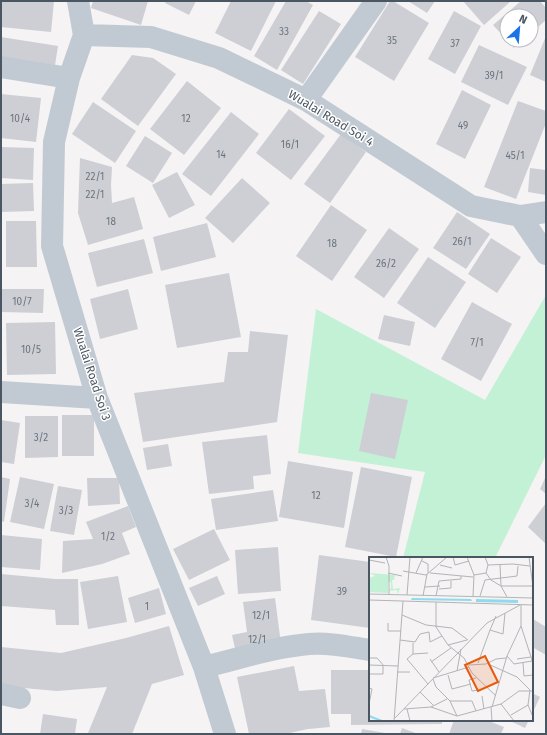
<svg xmlns="http://www.w3.org/2000/svg" width="547" height="735" viewBox="0 0 547 735" font-family="'Fira Sans',sans-serif">
<style>
.green{fill:#c3f1d5}
.building{fill:#cdcfd5}
.lines{fill:none;stroke-linecap:round;stroke-linejoin:round}
.minor{stroke:#c1cad2;stroke-width:22}
.labels{text-anchor:middle;stroke-width:3;stroke-linejoin:round;paint-order:stroke}
.number-label{font-size:10px;fill:#6b747e}
.street-label{font-size:12px;fill:#4a5661;stroke:#fff}
.inset-river{fill:none;stroke:#90daee;stroke-width:2}
.inset-road{fill:none;stroke:#b1b4b9;stroke-width:1}
.view{fill:#e8590c;fill-opacity:0.15;stroke:#e8590c;stroke-width:2}
.inset-edge{fill:none;stroke:#4a5661;stroke-width:2}
</style>
<rect width="100%" height="100%" fill="#f5f3f3"/>
<!-- green -->
<path class="green" d="M 546,295 L 546,455 L 495,558 L 403,558 L 425,472 L 298,453 L 316,309 L 485,400 Z"/>
<!-- building -->
<path class="building" d="M 1,1 L 54,1 L 51,32 L 1,27 Z
M 93,1 L 148,1 L 141,25 L 91,8 Z
M 166,1 L 196,1 L 189,15 L 165,3 Z
M 231,1 L 276,1 L 251,51 L 215,33 Z
M 286,1 L 306,1 L 313,5 L 277,70 L 254,56 Z
M 390,1 L 393,1 L 429,23 L 394,81 L 355,57 Z
M 408,1 L 435,1 L 427,13 Z
M 463,1 L 511,1 L 484,25 Z
M 521,1 L 540,1 L 546,8 L 546,20 L 531,33 L 531,16 L 507,16 L 507,40 L 523,40 L 514,48 L 493,25 Z
M 319,11 L 341,24 L 303,84 L 281,70 Z
M 454,11 L 481,26 L 455,74 L 428,59 Z
M 546,36 L 546,82 L 530,75 Z
M 1,37 L 58,46 L 55,65 L 1,57 Z
M 479,45 L 527,67 L 508,105 L 461,82 Z
M 132,55 L 153,58 L 176,74 L 138,126 L 101,99 Z
M 187,81 L 221,108 L 184,155 L 150,129 Z
M 462,90 L 491,105 L 465,159 L 436,144 Z
M 1,94 L 41,98 L 36,142 L 1,138 Z
M 518,101 L 546,111 L 546,123 L 516,199 L 484,187 Z
M 93,102 L 136,131 L 115,163 L 72,134 Z
M 289,109 L 325,136 L 291,180 L 256,153 Z
M 231,112 L 259,134 L 211,196 L 182,174 Z
M 341,134 L 366,152 L 330,203 L 304,184 Z
M 145,136 L 172,153 L 153,183 L 126,166 Z
M 1,147 L 34,148 L 33,180 L 1,178 Z
M 80,158 L 112,167 L 111,185 L 112,203 L 134,197 L 143,229 L 88,245 L 78,213 Z
M 530,168 L 546,170 L 546,195 L 528,192 Z
M 177,172 L 195,205 L 169,218 L 152,185 Z
M 242,178 L 270,203 L 233,243 L 205,218 Z
M 33,183 L 34,211 L 1,212 L 1,184 Z
M 331,205 L 367,230 L 332,281 L 296,256 Z
M 457,212 L 490,234 L 466,269 L 433,248 Z
M 6,221 L 36,221 L 37,267 L 6,267 Z
M 207,223 L 216,257 L 161,271 L 153,237 Z
M 389,228 L 419,249 L 384,298 L 354,277 Z
M 491,238 L 521,257 L 497,293 L 468,274 Z
M 144,239 L 153,273 L 97,287 L 88,253 Z
M 428,257 L 466,282 L 435,328 L 397,303 Z
M 229,273 L 241,337 L 177,348 L 165,285 Z
M 1,289 L 44,289 L 43,313 L 1,312 Z
M 128,289 L 138,329 L 100,339 L 90,299 Z
M 472,302 L 512,324 L 481,381 L 441,359 Z
M 384,315 L 415,322 L 410,346 L 378,339 Z
M 55,322 L 56,374 L 7,375 L 6,323 Z
M 250,331 L 288,335 L 277,422 L 143,442 L 134,393 L 224,382 L 228,352 L 248,352 Z
M 371,393 L 408,400 L 395,459 L 359,451 Z
M 62,415 L 94,415 L 94,456 L 62,456 Z
M 25,416 L 58,416 L 58,457 L 25,458 Z
M 1,420 L 20,423 L 14,464 L 1,462 Z
M 267,435 L 271,474 L 253,476 L 254,489 L 209,494 L 202,442 Z
M 168,444 L 172,466 L 147,470 L 143,448 Z
M 288,461 L 353,472 L 344,528 L 279,517 Z
M 361,467 L 412,477 L 396,557 L 345,547 Z
M 546,476 L 546,494 L 540,489 Z
M 1,477 L 10,479 L 4,522 L 1,521 Z
M 20,477 L 54,484 L 44,529 L 10,522 Z
M 87,478 L 119,478 L 120,504 L 88,506 Z
M 58,486 L 82,490 L 74,535 L 50,531 Z
M 273,490 L 278,521 L 216,530 L 211,499 Z
M 546,503 L 546,544 L 528,527 Z
M 128,506 L 136,527 L 122,533 L 130,554 L 102,564 L 62,573 L 63,541 L 93,539 L 86,522 Z
M 214,529 L 230,560 L 189,580 L 173,549 Z
M 1,535 L 42,539 L 40,570 L 1,567 Z
M 278,547 L 281,591 L 238,594 L 235,550 Z
M 319,555 L 370,562 L 370,628 L 311,620 Z
M 1,574 L 55,579 L 78,579 L 79,625 L 56,625 L 55,610 L 1,606 Z
M 118,576 L 127,622 L 88,629 L 80,582 Z
M 217,576 L 225,594 L 198,606 L 189,588 Z
M 159,588 L 166,614 L 135,623 L 128,598 Z
M 275,598 L 281,644 L 236,653 L 232,635 L 247,632 L 243,602 Z
M 533,619 L 546,627 L 546,655 L 532,647 Z
M 169,626 L 184,675 L 152,684 L 132,734 L 91,734 L 88,733 L 107,687 L 57,691 L 1,686 L 1,647 L 61,653 L 126,638 Z
M 294,666 L 299,691 L 325,689 L 330,727 L 308,729 L 285,734 L 249,734 L 237,677 Z
M 331,670 L 370,670 L 370,720 L 442,720 L 442,724 L 351,725 L 351,714 L 331,714 Z
M 532,693 L 540,697 L 532,714 Z
M 43,714 L 77,719 L 75,734 L 40,734 Z
M 454,720 L 486,720 L 504,727 L 501,734 L 449,734 Z
M 508,720 L 529,720 L 525,728 Z
M 402,728 L 418,734 L 400,734 Z
M 362,729 L 385,733 L 385,734 L 361,734 Z"/>
<g class="lines">
<!-- minor -->
<path class="minor" d="M 78,1 L 84,35 L 69,78 L 54,142 L 52,246 L 97,398 L 204,667 L 225,734
M 84,35 L 151,37 L 219,58 L 306,100 L 471,206 L 520,216 L 546,212
M 1,67 L 69,78
M 306,100 L 376,1
M 520,216 L 546,254
M 1,392 L 97,398
M 204,667 C 238,659 274,647 309,644 C 329,642 350,647 370,650
M 1,694 L 20,698"/>
</g>
<g class="labels">
<!-- number labels -->
<g class="number-label">
<text x="284" y="35">33</text>
<text x="392" y="44">35</text>
<text x="455" y="47">37</text>
<text x="494" y="79">39/1</text>
<text x="20" y="122">10/4</text>
<text x="186" y="122">12</text>
<text x="463" y="129">49</text>
<text x="290" y="148">16/1</text>
<text x="221" y="158">14</text>
<text x="515" y="159">45/1</text>
<text x="95" y="180">22/1</text>
<text x="95" y="198">22/1</text>
<text x="111" y="225">18</text>
<text x="462" y="245">26/1</text>
<text x="332" y="247">18</text>
<text x="386" y="267">26/2</text>
<text x="22" y="305">10/7</text>
<text x="477" y="346">7/1</text>
<text x="31" y="353">10/5</text>
<text x="41" y="441">3/2</text>
<text x="316" y="499">12</text>
<text x="32" y="507">3/4</text>
<text x="66" y="514">3/3</text>
<text x="108" y="540">1/2</text>
<text x="342" y="595">39</text>
<text x="147" y="610">1</text>
<text x="261" y="619">12/1</text>
<text x="257" y="643">12/1</text>
</g>
<!-- street labels -->
<g class="street-label">
<text transform="translate(331 118) rotate(31)" y="4">Wualai Road Soi 4</text>
<text transform="translate(92 374) rotate(72)" y="4">Wualai Road Soi 3</text>
</g>
</g>
<!-- overview -->
<g transform="translate(369 557)">
<rect width="164" height="164" fill="#f5f3f3"/>
<path d="M 1,16 L 26,18 L 25,23 L 23,23 L 24,32 L 31,31 L 29,37 L 28,33 L 20,34 L 22,31 L 22,25 L 19,25 L 19,36 L 0,35 L 0,21 L 6,19 Z" fill="#c3f1d5"/>
<path d="M 43,41 L 102,42 L 103,44 L 42,43 ZM 107,42 L 149,43 L 149,46 L 107,45 Z" fill="#90daee"/>
<path class="inset-river" d="M 0,159 L 13,164"/>
<path class="inset-road" d="M 17,0 L 20,9 L 20,37M 84,0 L 86,8 L 100,4M 98,0 L 105,18 L 104,39M 116,0 L 119,8 L 117,16M 160,0 L 164,30M 0,3 L 16,6M 53,4 L 59,7 L 59,16M 71,8 L 83,11M 119,8 L 144,7 L 161,9M 131,8 L 132,29 L 164,29M 34,14 L 57,18 L 78,0M 19,16 L 33,19M 47,16 L 54,0M 61,16 L 104,20M 117,16 L 122,23 L 132,29 L 138,40M 105,18 L 117,16M 56,30 L 71,29M 70,32 L 82,31 L 82,24M 0,37 L 164,41M 38,38 L 41,0M 54,39 L 58,17M 67,39 L 70,24 L 92,22 L 92,19M 111,39 L 116,23 L 148,19 L 149,9M 0,43 L 164,48M 67,45 L 67,70 L 79,88 L 95,101 L 103,116 L 127,139M 33,58 L 57,68 L 83,71 L 99,83M 19,66 L 19,74 L 32,74M 152,69 L 164,106M 121,73 L 127,59M 60,75 L 61,85 L 73,79M 31,83 L 46,85 L 51,77 L 60,75M 79,88 L 98,83M 44,97 L 59,96M 138,99 L 145,107 L 163,104M 0,101 L 8,101 L 15,109M 38,102 L 59,127M 38,102 L 44,97 L 44,86M 61,102 L 70,115M 148,102 L 162,100M 62,105 L 82,91M 109,106 L 121,73 L 134,77 L 136,56M 154,106 L 155,119 L 164,118M 119,107 L 148,120 L 161,133 L 159,148 L 164,160M 0,108 L 29,109M 100,108 L 117,107 L 127,102 L 137,101M 88,114 L 92,92M 28,115 L 41,115M 1,117 L 14,117 L 14,109M 79,118 L 83,132 L 102,127M 64,121 L 100,110M 107,121 L 100,123 L 103,134 L 109,133M 64,122 L 67,130 L 81,144 L 88,159M 0,131 L 3,132 L 0,147M 51,135 L 64,148M 113,139 L 115,152M 81,144 L 103,144 L 107,154M 132,147 L 145,164M 62,150 L 78,142M 122,150 L 123,164M 123,150 L 138,99 L 152,69 L 152,48M 35,152 L 62,150 L 88,159 L 132,147 L 150,134 L 164,134M 38,152 L 41,164M 142,158 L 159,148M 26,161 L 118,66 L 151,48M 25,164 L 34,44"/>
<path class="view" d="M 116,99 L 129,125 L 109,134 L 96,108 Z"/>
<rect width="164" height="164" class="inset-edge"/>
</g>
<!-- border -->
<rect width="547" height="735" fill="none" stroke="#4a5661" stroke-width="4"/>
<!-- north arrow -->
<g transform="translate(519 28) rotate(26)"><circle r="19" fill="#ffffff" stroke="#b7bbc0"/>
<path d="M0-3L7 15L0 10L-7 15Z" fill="#1a73e8"/>
<text y="-6" font-size="11" font-weight="bold" text-anchor="middle" fill="#4a5661">N</text>
</g>
</svg>
